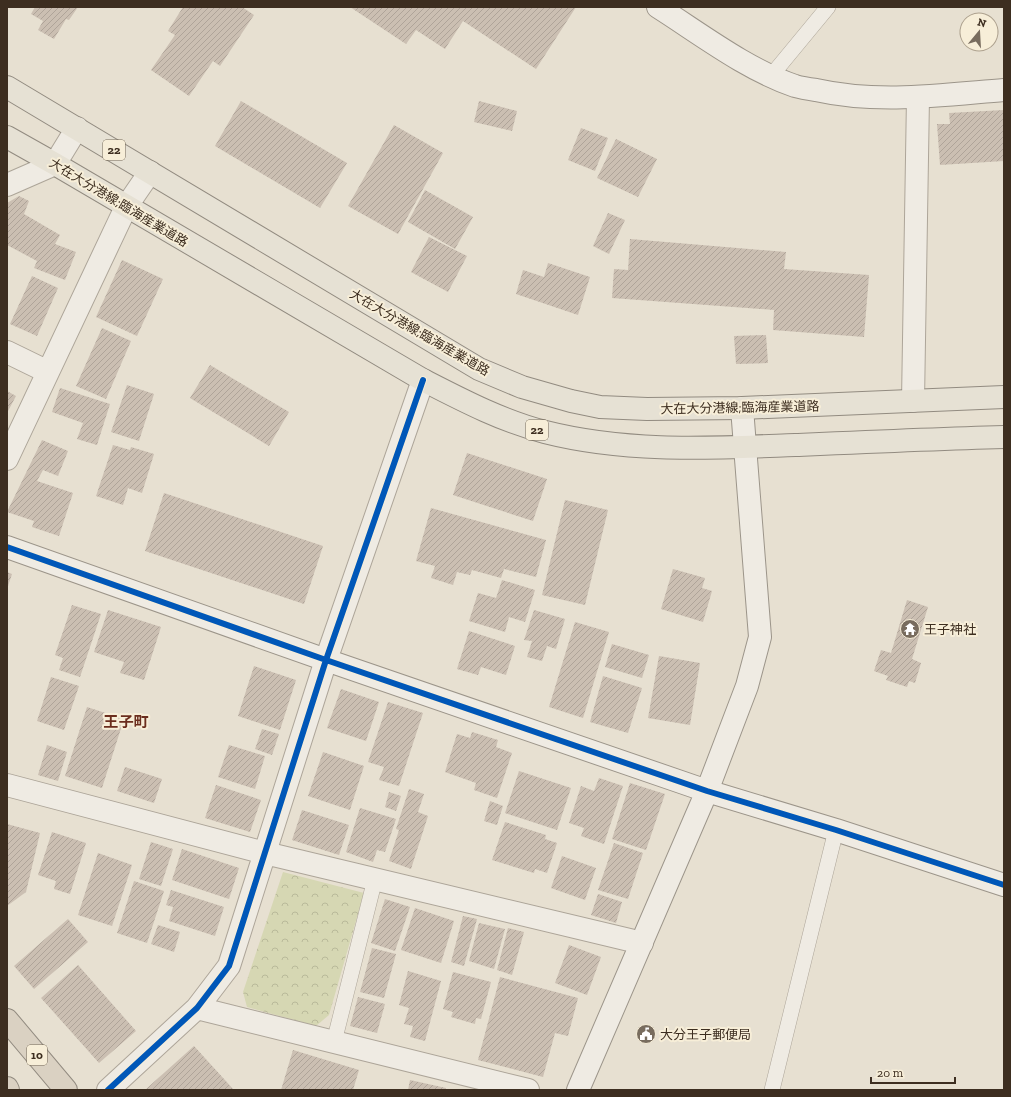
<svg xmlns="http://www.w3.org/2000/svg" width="1011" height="1097" viewBox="0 0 1011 1097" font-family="'Zilla Slab','Noto Sans JP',serif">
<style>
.park{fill:url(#park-crowns)}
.building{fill:url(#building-hatch)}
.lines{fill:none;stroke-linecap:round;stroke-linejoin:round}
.lane-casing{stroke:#ada599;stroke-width:16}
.street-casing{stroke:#ada599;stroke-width:24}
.secondary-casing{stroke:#9c958a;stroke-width:24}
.primary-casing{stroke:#928b80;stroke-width:24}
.highway-casing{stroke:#928b80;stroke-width:24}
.lane{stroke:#efebe3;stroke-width:15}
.street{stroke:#efebe3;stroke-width:22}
.secondary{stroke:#efebe3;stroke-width:22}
.primary{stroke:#e6e1d4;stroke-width:22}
.highway{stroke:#dad1c2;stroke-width:22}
.cycleway-casing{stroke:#f7eed8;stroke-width:8}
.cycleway{stroke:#0057b8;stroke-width:6}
.labels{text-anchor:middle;stroke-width:4;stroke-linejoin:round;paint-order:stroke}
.shield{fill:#f7eed8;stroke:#756857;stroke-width:1}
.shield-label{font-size:12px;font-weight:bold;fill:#3d2e20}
.street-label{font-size:13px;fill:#3d2e20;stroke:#f7eed8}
.poi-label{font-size:13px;fill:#3d2e20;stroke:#f7eed8;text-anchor:start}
.quarter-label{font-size:15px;font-weight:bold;fill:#6b2e1e;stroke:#f7eed8}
</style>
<defs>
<pattern id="park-crowns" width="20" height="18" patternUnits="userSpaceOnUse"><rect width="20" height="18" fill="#d6d7b3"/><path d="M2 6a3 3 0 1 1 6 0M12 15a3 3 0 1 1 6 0" fill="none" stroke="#b9b99a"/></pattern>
<pattern id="building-hatch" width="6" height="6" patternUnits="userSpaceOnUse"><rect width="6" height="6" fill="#cbbfb2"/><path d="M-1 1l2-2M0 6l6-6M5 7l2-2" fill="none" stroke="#afa499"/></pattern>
</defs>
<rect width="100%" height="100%" fill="#e7e0d1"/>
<!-- park -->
<path class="park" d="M 283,872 L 364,893 L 329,1015 L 316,1026 L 247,1007 L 243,992 Z"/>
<!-- building -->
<path class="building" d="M 35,7 L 78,7 L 69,20 L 66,19 L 54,39 L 38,30 L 43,21 L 31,14 Z
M 183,7 L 242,7 L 254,15 L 220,66 L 213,61 L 189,96 L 151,70 L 175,35 L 168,31 Z
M 350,7 L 576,7 L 536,69 L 463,21 L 445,49 L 416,30 L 406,44 Z
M 241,101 L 347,163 L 320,208 L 215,146 Z
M 479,101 L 517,111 L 512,131 L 474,122 Z
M 1004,110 L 1004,161 L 940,165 L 937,124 L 950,124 L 949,113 Z
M 394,125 L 443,153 L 398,234 L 348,206 Z
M 581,128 L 608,138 L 595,171 L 568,160 Z
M 616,139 L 657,159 L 638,197 L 597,178 Z
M 425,190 L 473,217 L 455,249 L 408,222 Z
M 19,196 L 29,201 L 24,214 L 60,235 L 55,244 L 76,252 L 65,280 L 34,268 L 37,261 L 7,245 L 7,203 Z
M 608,213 L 625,220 L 609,254 L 593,246 Z
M 429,237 L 467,256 L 448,292 L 411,272 Z
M 630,239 L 786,252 L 784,269 L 869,275 L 864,337 L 773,330 L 774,310 L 612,298 L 614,269 L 628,270 Z
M 122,260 L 163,279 L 137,336 L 96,317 Z
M 548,263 L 590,277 L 578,315 L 516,294 L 523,270 L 544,277 Z
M 32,276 L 58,288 L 37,336 L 10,324 Z
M 102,328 L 131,341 L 106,399 L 76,386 Z
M 766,335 L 768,363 L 736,364 L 734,336 Z
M 210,365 L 289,412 L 269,446 L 190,398 Z
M 127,385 L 154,394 L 139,441 L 111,432 Z
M 60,388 L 110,404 L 97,445 L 77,439 L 83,423 L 52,412 Z
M 7,391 L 16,396 L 7,413 Z
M 42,440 L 68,451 L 58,476 L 43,470 L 37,481 L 73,493 L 59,536 L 32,527 L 34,521 L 7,512 Z
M 113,445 L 130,450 L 131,447 L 154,454 L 142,493 L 128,488 L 123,505 L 96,496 Z
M 467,453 L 547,479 L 533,521 L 453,495 Z
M 164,493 L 323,546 L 304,604 L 145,551 Z
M 565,500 L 608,510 L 585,605 L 542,595 Z
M 431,508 L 546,540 L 536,577 L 504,569 L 501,578 L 472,570 L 470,575 L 457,572 L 453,585 L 431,578 L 435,566 L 416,561 Z
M 673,569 L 705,578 L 702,588 L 712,591 L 703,622 L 661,609 Z
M 7,572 L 12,574 L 7,589 Z
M 502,580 L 535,590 L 525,622 L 509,617 L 505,632 L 469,621 L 478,593 L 496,598 Z
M 907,600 L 928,607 L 912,659 L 921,663 L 915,683 L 909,681 L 907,687 L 886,680 L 888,676 L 874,671 L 881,650 L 891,653 Z
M 72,605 L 101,614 L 80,677 L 59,670 L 63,658 L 55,655 Z
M 108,610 L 161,627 L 144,680 L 120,673 L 124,662 L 94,652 Z
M 534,610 L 565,619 L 556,649 L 547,646 L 542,661 L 527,657 L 532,641 L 524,640 Z
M 575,622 L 609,632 L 583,718 L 549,707 Z
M 469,631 L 515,646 L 506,675 L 481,667 L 478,675 L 457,669 Z
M 612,644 L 649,655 L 642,678 L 605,667 Z
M 659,656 L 700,663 L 690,725 L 648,718 Z
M 254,666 L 296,680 L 280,730 L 238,716 Z
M 603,676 L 642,688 L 628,733 L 590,722 Z
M 51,677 L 79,686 L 64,730 L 37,721 Z
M 341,689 L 379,702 L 366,741 L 327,728 Z
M 388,702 L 423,713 L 399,786 L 379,780 L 384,767 L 368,762 Z
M 87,707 L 124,719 L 102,788 L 65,776 Z
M 262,729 L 279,734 L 272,755 L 255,749 Z
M 472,732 L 498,740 L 496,747 L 512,753 L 497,798 L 474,790 L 476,783 L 445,772 L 457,734 L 470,738 Z
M 47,745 L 67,752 L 58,781 L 38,775 Z
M 229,745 L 265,756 L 255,789 L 218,777 Z
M 323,752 L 364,766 L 350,810 L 308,796 Z
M 125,767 L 162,779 L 154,803 L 117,791 Z
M 519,771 L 571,788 L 557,830 L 505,813 Z
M 599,778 L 623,786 L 604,844 L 581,836 L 584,828 L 569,823 L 581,786 L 594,791 Z
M 630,783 L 665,794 L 646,850 L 612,839 Z
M 216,785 L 261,800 L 250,832 L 205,818 Z
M 409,789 L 424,794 L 418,812 L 428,816 L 411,869 L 389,861 L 399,830 L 396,829 Z
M 389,792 L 401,796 L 396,811 L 385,807 Z
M 490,801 L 503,806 L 497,825 L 484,821 Z
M 360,808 L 396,819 L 385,852 L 377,850 L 373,862 L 346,852 Z
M 302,810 L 349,825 L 339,855 L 292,840 Z
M 505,822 L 546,835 L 545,839 L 557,843 L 547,873 L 535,869 L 534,873 L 492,860 Z
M 7,824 L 40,833 L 26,892 L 7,906 Z
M 52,832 L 86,843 L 70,894 L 54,889 L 56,881 L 38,875 Z
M 151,842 L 173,849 L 161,886 L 139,879 Z
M 614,843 L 643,853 L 628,899 L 598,890 Z
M 182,849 L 239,868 L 229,899 L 172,880 Z
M 98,853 L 132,865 L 112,926 L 78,915 Z
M 562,856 L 596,868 L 585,900 L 551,888 Z
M 134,881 L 164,891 L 147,943 L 117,933 Z
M 171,890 L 224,907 L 215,936 L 169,921 L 173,907 L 166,905 Z
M 598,894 L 622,902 L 616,923 L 591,915 Z
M 385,899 L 410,907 L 395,951 L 371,943 Z
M 415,908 L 454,921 L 441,963 L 401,950 Z
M 463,916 L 477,919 L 464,966 L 451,962 Z
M 68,919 L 88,942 L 34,989 L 14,966 Z
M 479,923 L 505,929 L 494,969 L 469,961 Z
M 158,925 L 180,932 L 174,952 L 151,944 Z
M 508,928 L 524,932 L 512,975 L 497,970 Z
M 569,945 L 601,957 L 587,995 L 555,983 Z
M 372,948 L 396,954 L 384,998 L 360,992 Z
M 78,965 L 136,1031 L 99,1063 L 41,998 Z
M 408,971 L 441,981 L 425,1041 L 410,1037 L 413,1026 L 404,1024 L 409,1008 L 399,1005 Z
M 453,972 L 491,982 L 481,1019 L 476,1018 L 475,1024 L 451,1017 L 453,1012 L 443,1009 Z
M 500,977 L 578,998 L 568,1036 L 555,1033 L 543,1077 L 478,1060 Z
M 358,997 L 385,1004 L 377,1033 L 350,1026 Z
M 194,1046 L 234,1090 L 145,1090 Z
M 293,1050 L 359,1070 L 353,1090 L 281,1090 Z
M 410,1080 L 446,1088 L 446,1090 L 408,1090 Z"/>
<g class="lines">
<!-- lane casing -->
<g class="lane-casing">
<path id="lane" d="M 771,76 L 828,7
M 334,1042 L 375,879
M 772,1090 L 836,830"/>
</g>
<!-- street casing -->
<g class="street-casing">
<path id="street" d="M 7,185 L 55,164 L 77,128
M 7,352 L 48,372
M 913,401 L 918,97
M 7,459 L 126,207 L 150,172
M 7,785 L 265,853 L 642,943
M 197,1008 L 528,1090
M 108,1090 L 197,1008 L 229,966 L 326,660 L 423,380"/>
</g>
<!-- secondary casing -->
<g class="secondary-casing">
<path id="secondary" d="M 658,7 C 702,35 746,69 795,86 C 802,88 809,89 816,90 C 878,104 942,95 1004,90
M 7,547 L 326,660 L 707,791 L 836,830 L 1004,885
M 578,1090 L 707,791 L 747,686 L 760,637 L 742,408"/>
</g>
<!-- primary casing -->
<g class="primary-casing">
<path id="primary" d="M 7,87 L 479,369 L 522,387 L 571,401 L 600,407 L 647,409 L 742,408 L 1004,397
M 7,137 L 55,164 L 423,380 C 462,400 502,421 545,432 C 628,453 711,448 795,445 C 865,442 934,439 1004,437"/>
</g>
<!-- highway casing -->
<g class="highway-casing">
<path id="highway" d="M 7,1020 L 66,1090
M 7,1088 L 8,1090"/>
</g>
<!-- lane -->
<use href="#lane" class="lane"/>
<!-- street -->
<use href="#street" class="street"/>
<!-- secondary -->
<use href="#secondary" class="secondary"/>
<!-- primary -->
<use href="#primary" class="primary"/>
<!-- highway -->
<use href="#highway" class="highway"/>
<!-- cycleway casing -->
<g class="cycleway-casing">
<path id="cycleway" d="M 7,547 L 326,660 L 707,791 L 836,830 L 1004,885
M 108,1090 L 197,1008 L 229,966 L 326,660 L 423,380"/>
</g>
<!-- cycleway -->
<use href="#cycleway" class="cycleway"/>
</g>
<!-- icons -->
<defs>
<g id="temple-disc" transform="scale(1)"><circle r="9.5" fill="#786c5e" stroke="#f7eed8"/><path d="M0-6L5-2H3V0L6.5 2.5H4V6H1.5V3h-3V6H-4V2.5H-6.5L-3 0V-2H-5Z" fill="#fff"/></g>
<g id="civic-disc" transform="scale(1)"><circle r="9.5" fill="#786c5e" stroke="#f7eed8"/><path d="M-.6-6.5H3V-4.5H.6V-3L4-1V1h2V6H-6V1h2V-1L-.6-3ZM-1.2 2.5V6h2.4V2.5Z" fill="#fff"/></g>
</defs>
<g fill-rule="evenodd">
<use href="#temple-disc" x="910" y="629"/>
<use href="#civic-disc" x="646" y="1034"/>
</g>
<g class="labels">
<!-- shield labels -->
<g class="shield">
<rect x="103" y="140" width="22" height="20" rx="3"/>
<rect x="526" y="420" width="22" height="20" rx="3"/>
<rect x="27" y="1045" width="20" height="20" rx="3"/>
</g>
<g class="shield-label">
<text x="114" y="154">22</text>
<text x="537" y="434">22</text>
<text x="37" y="1059">10</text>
</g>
<!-- street labels -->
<g class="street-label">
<text transform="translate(119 202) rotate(31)" y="5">大在大分港線;臨海産業道路</text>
<text transform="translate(420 332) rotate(30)" y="5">大在大分港線;臨海産業道路</text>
<text transform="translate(740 407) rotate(-1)" y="5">大在大分港線;臨海産業道路</text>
</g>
<!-- poi labels -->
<g class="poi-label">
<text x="924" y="634">王子神社</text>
<text x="660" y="1039">大分王子郵便局</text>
</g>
<!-- quarter labels -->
<g class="quarter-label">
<text x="126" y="727">王子町</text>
</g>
</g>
<!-- border -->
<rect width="1011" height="1097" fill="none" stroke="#3d2e20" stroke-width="16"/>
<!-- north arrow -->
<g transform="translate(979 32) rotate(18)"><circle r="19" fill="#f7eed8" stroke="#ada18e"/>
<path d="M0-3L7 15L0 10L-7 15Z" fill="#786c5e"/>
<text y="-6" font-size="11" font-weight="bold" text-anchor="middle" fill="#3d2e20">N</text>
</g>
<!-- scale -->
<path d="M871 1077v6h84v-6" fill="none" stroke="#3d2e20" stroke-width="2"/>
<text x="877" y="1077" font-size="12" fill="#3d2e20" stroke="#f7eed8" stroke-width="3" paint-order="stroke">20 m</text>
</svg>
